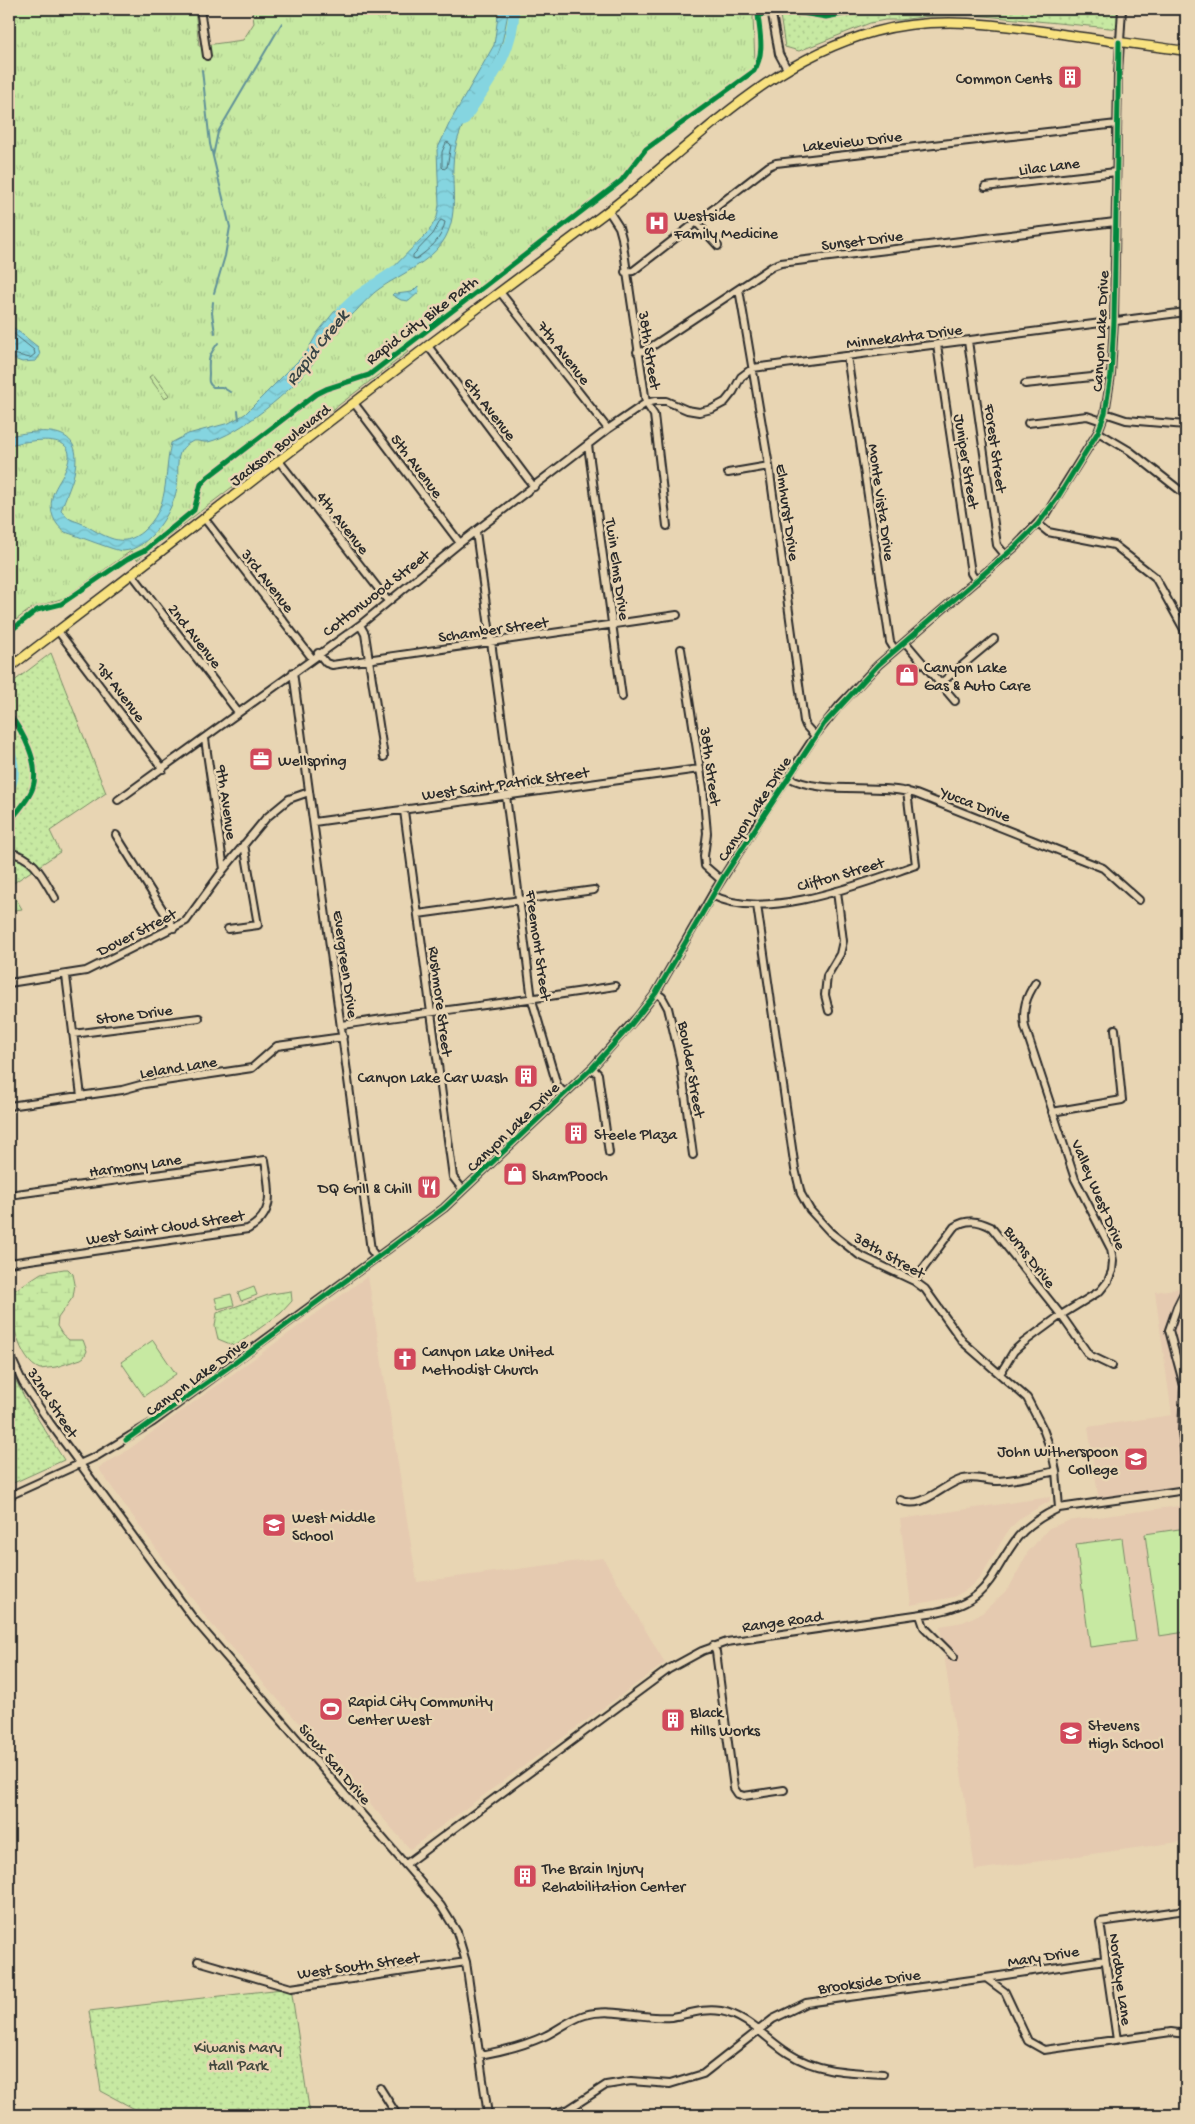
<svg xmlns="http://www.w3.org/2000/svg" width="1195" height="2124" viewBox="0 0 1195 2124" font-family="'Gochi Hand',sans-serif">
<style>
.built{fill:#e5cab0}
.grass{fill:url(#grass-tufts);stroke:#798a66}
.wetland{fill:url(#wetland-marsh);stroke:#798a66}
.park{fill:url(#park-dots);stroke:#798a66}
.pitch{fill:#c7e9a2;stroke:#798a66}
.water{fill:url(#water-waves);stroke:#619198}
.lines{fill:none;stroke-linecap:round;stroke-linejoin:round}
.shore{stroke:#4f6f73;stroke-width:1}
.stream{stroke:#619198;stroke-width:2}
.river{stroke:#85d5e0;stroke-width:11}
.minor-casing{stroke:#2b2b2b;stroke-width:10}
.major-casing{stroke:#2b2b2b;stroke-width:11}
.minor{stroke:#e8d5b3;stroke-width:6}
.major{stroke:#f8e281;stroke-width:8}
.cycleway-casing{stroke:#e8d5b3;stroke-width:8}
.cycleway{stroke:#00873e;stroke-width:5}
.labels{text-anchor:middle;stroke-width:5;stroke-linejoin:round;paint-order:stroke}
.poi-label{font-size:16px;fill:#2b2b2b;stroke:#e8d5b3;text-anchor:start}
.street-label{font-size:16px;fill:#2b2b2b;stroke:#e8d5b3}
.park-label{font-size:16px;fill:#42483d;stroke:#e8d5b3}
.water-label{font-size:18px;font-style:italic;fill:#384446;stroke:#e8d5b3}
</style>
<defs>
<pattern id="grass-tufts" width="24" height="20" patternUnits="userSpaceOnUse" patternTransform="scale(1.25)"><rect width="24" height="20" fill="#c7e9a2"/><path d="M3 7l-1-3M5 7V3M7 7l1-3M15 17l-1-3M17 17v-4M19 17l1-3" fill="none" stroke="#abc88c"/></pattern>
<pattern id="wetland-marsh" width="20" height="14" patternUnits="userSpaceOnUse" patternTransform="scale(1.25)"><rect width="20" height="14" fill="#c7e9a2"/><path d="M1 5h8M5 5V1M11 12h8M15 12V8" fill="none" stroke="#abc88c"/></pattern>
<pattern id="park-dots" width="8" height="8" patternUnits="userSpaceOnUse" patternTransform="scale(1.25)"><rect width="8" height="8" fill="#c7e9a2"/><path d="M2 2h.1M6 6h.1" fill="none" stroke="#abc88c" stroke-width="1.8" stroke-linecap="round"/></pattern>
<pattern id="water-waves" width="16" height="10" patternUnits="userSpaceOnUse" patternTransform="scale(1.25)"><rect width="16" height="10" fill="#85d5e0"/><path d="M0 5q4-4 8 0t8 0" fill="none" stroke="#73b7c0"/></pattern>
</defs>
<rect width="100%" height="100%" fill="#e8d5b3"/>
<filter id="ink" filterUnits="userSpaceOnUse"><feTurbulence type="fractalNoise" baseFrequency=".02" numOctaves="2"/><feDisplacementMap in="SourceGraphic" scale="10" xChannelSelector="R" yChannelSelector="G"/><feConvolveMatrix kernelMatrix="1 2 1 2 8 2 1 2 1" color-interpolation-filters="sRGB"/></filter>
<g filter="url(#ink)">
<!-- built -->
<path class="built" d="M 368,1276 L 417,1582 L 603,1558 L 665,1663 L 410,1849 L 207,1619 L 98,1468 L 125,1452 Z
M 1186,1287 L 1186,1493 L 1099,1502 L 1088,1427 L 1172,1415 L 1155,1292 Z
M 1050,1497 L 1050,1501 L 1022,1517 L 1009,1529 L 980,1578 L 966,1590 L 954,1597 L 911,1605 L 900,1519 Z
M 1186,1505 L 1186,1841 L 975,1870 L 940,1626 L 963,1622 L 982,1613 L 1009,1588 L 1028,1552 L 1049,1528 L 1068,1521 Z"/>
<!-- grass -->
<path class="grass" d="M 9,9 L 195,9 L 199,46 L 243,40 L 254,23 L 252,9 L 754,9 L 753,18 L 755,62 L 754,68 L 646,145 L 617,181 L 404,346 L 408,352 L 137,560 L 131,551 L 64,598 L 32,608 L 9,625 Z"/>
<!-- wetland -->
<path class="wetland" d="M 64,1269 L 68,1269 L 73,1274 L 75,1284 L 73,1297 L 58,1318 L 57,1326 L 62,1334 L 69,1340 L 83,1340 L 87,1351 L 84,1357 L 81,1359 L 56,1367 L 40,1369 C 19,1362 9,1314 9,1294 L 41,1273 Z"/>
<!-- park -->
<path class="park" d="M 779,9 L 1122,9 L 1120,29 L 974,15 L 929,16 L 900,20 L 885,20 L 870,23 L 799,51 L 785,47 Z
M 153,374 L 169,395 L 165,399 L 149,377 Z
M 51,653 L 106,793 L 50,831 L 60,852 L 9,886 L 9,685 Z
M 9,887 L 22,909 L 9,911 Z
M 291,1291 L 292,1301 L 281,1313 L 235,1346 L 218,1339 L 215,1326 L 217,1313 L 271,1294 Z
M 9,1368 L 27,1402 L 64,1460 L 9,1485 Z
M 291,1988 L 310,2115 L 146,2115 L 101,2091 L 89,2011 Z"/>
<!-- pitch -->
<path class="pitch" d="M 254,1287 L 257,1295 L 241,1301 L 238,1293 Z
M 231,1294 L 234,1305 L 218,1309 L 215,1298 Z
M 153,1340 L 176,1374 L 144,1396 L 121,1362 Z
M 1186,1528 L 1186,1632 L 1159,1636 L 1145,1534 Z
M 1122,1538 L 1136,1641 L 1090,1647 L 1076,1544 Z"/>
<!-- water -->
<path class="water" d="M 499,9 L 509,9 C 506,22 504,36 500,49 C 488,82 462,115 455,150 C 449,176 459,206 448,232 C 437,260 402,273 379,289 C 365,299 354,316 340,325 C 337,327 332,327 329,330 C 319,338 320,354 313,363 C 294,389 239,435 208,442 C 204,443 198,440 193,441 C 188,444 182,447 180,453 C 176,463 179,477 177,487 C 174,510 149,550 123,551 C 115,551 76,535 65,532 C 54,524 49,512 52,498 C 54,488 61,480 65,471 C 84,430 32,440 9,445 L 9,436 C 39,430 83,423 75,469 C 73,482 66,496 61,510 C 70,521 71,519 83,524 C 89,527 96,532 103,535 C 118,542 128,543 142,532 C 171,507 163,477 171,443 L 188,434 L 229,423 L 245,414 L 306,353 L 318,332 L 334,312 L 374,287 L 429,231 L 437,217 L 439,205 L 437,150 L 450,122 L 494,45 Z
M 418,286 L 419,292 L 409,301 L 401,300 L 392,295 L 394,293 L 396,294 L 412,292 Z
M 9,324 L 38,347 L 40,355 L 36,361 L 22,362 L 9,357 Z"/>
<g class="lines">
<!-- shore -->
<path class="shore" d="M 449,143 L 451,145 L 447,167 L 444,169 L 442,167 L 442,152 L 446,143 Z
M 441,220 L 445,222 C 442,239 430,249 416,259 L 413,258 L 413,255 L 433,234 Z
M 9,330 L 34,350 L 35,354 L 30,358 L 9,353"/>
<!-- stream -->
<path class="stream" d="M 202,70 L 210,144 L 230,227 L 225,256 L 214,293
M 213,156 L 218,132 L 282,23
M 213,302 L 212,313 L 215,333
M 218,343 C 209,355 208,358 209,373 C 209,379 207,383 213,387 L 222,387 L 230,392
M 238,411 L 239,419"/>
<!-- river -->
<path class="river" d="M 463,121 C 487,83 513,56 514,9
M 342,311 L 359,295 L 395,271
M 9,750 C 14,763 15,777 9,789"/>
<!-- minor casing -->
<g class="minor-casing">
<path id="minor" d="M 200,9 L 207,56
M 771,9 L 779,54 L 787,69
M 985,187 L 1116,172
M 608,210 L 619,227 L 622,238 L 646,403 L 654,415 L 667,526
M 697,223 L 718,246
M 625,272 L 633,271 L 769,166 L 776,163 L 1117,124
M 739,289 L 769,466 L 804,721 L 806,726 L 815,736
M 500,292 L 608,429
M 968,341 L 997,545 L 1006,556
M 937,345 L 971,573 L 976,581
M 428,346 L 534,487
M 637,352 L 645,351 L 773,266 L 781,263 L 1115,222
M 847,356 L 890,642 L 895,650
M 1025,384 L 1111,375
M 354,403 L 460,543
M 1105,413 L 1126,420 L 1186,425
M 1028,423 L 1087,416 L 1102,421
M 1098,432 L 1130,451 L 1186,495
M 588,445 L 622,697
M 279,461 L 388,601
M 728,473 L 769,466
M 204,518 L 312,658
M 1038,524 L 1048,532 L 1114,545 L 1155,577 L 1186,633
M 476,532 L 512,795
M 132,574 L 238,712
M 360,625 L 365,634 L 384,757
M 58,631 L 163,769
M 905,642 L 955,701
M 681,649 L 703,788 L 707,833 L 704,856 L 705,866 L 721,880
M 318,653 L 326,663 L 332,665 L 677,615
M 293,672 L 371,1250 L 377,1258
M 941,683 L 994,639
M 205,739 L 224,869
M 788,777 C 822,796 877,782 916,794 L 1103,868 L 1139,900
M 506,796 L 532,1000 L 557,1085 L 564,1093
M 118,800 L 360,625 L 460,543 L 608,429 L 646,403 L 655,401 L 666,401 L 687,410 L 699,412 L 712,409 L 725,402 L 733,392 L 741,377 L 753,368 L 1186,312
M 404,811 L 453,1177 L 463,1190
M 314,822 L 699,769
M 116,835 L 174,928
M 9,853 C 33,854 44,879 55,898
M 712,895 C 764,923 863,883 916,865 L 907,791
M 757,905 L 795,1169 L 801,1194 L 810,1210 L 830,1232 L 859,1255 L 914,1281 L 925,1289 L 963,1342 L 1027,1398 L 1043,1429 L 1052,1453 L 1056,1471 L 1059,1508
M 418,914 L 594,890
M 228,929 L 258,925 L 244,844
M 66,976 L 81,1096
M 9,983 L 86,971 L 186,921 L 224,869 L 266,818 L 289,799 L 309,792
M 656,993 L 662,997 L 668,1008 L 680,1058 L 693,1155
M 829,1011 L 825,995 L 827,976 L 840,954 L 843,941 L 837,891
M 342,1025 C 433,1011 524,1001 615,986
M 73,1034 L 199,1018
M 592,1068 L 598,1074 L 609,1153
M 9,1106 L 122,1090 L 144,1084 L 252,1068 L 277,1046 L 343,1037
M 1052,1112 L 1122,1100 L 1115,1029
M 9,1195 L 265,1160 C 269,1188 277,1213 248,1229 L 9,1263
M 914,1281 L 954,1227 C 967,1219 977,1220 991,1227 L 1061,1315 L 1089,1355 L 1112,1366
M 1186,1289 L 1177,1307 L 1169,1330 L 1184,1386 L 1182,1432 L 1186,1465
M 9,1353 L 23,1383 L 50,1423 L 193,1618 L 441,1906 L 457,1932 L 466,1962 L 488,2115
M 1000,1374 L 1014,1351 L 1023,1343 L 1061,1315 L 1100,1291 L 1108,1281 L 1112,1271 L 1113,1261 L 1111,1249 L 1075,1179 L 1025,1027 C 1022,1009 1026,997 1036,982
M 9,1496 L 97,1456 L 153,1422 L 444,1208 L 592,1068 L 638,1016 L 656,993 L 712,895 L 760,819 L 815,736 L 839,706 L 878,665 L 1015,547 L 1047,513 L 1098,432 L 1105,413 L 1111,375 L 1114,321 L 1118,74 L 1122,9
M 900,1500 C 923,1511 942,1484 963,1479 C 976,1476 986,1481 998,1481 C 1017,1480 1038,1475 1056,1471
M 920,1615 L 924,1627 L 954,1657
M 713,1646 L 716,1652 L 734,1788 L 738,1794 L 744,1796 L 784,1790
M 406,1864 L 669,1669 L 702,1651 L 727,1642 L 936,1612 C 991,1601 989,1575 1018,1537 C 1029,1524 1044,1515 1059,1508 L 1186,1490
M 198,1961 L 291,1988 L 466,1962
M 986,1978 L 1105,1960
M 1117,2040 L 1100,1922 L 1186,1910
M 480,2055 C 503,2051 523,2046 545,2036 C 558,2030 571,2019 585,2015 C 614,2007 643,2020 672,2017 C 689,2014 704,2008 721,2011 C 748,2016 766,2039 788,2053 C 817,2072 849,2072 883,2074
M 380,2088 L 397,2115
M 549,2115 L 569,2109 L 606,2085 L 631,2081 L 670,2084 L 703,2074 L 773,2019 L 806,2003 L 986,1978 L 1005,1992 L 1028,2041 L 1044,2050 L 1171,2032 L 1186,2034"/>
</g>
<!-- major casing -->
<g class="major-casing">
<path id="major" d="M 9,668 C 150,561 289,452 430,344 C 488,300 546,258 604,214 C 691,148 764,62 874,32 C 943,13 1014,27 1082,37 C 1117,42 1152,46 1186,51"/>
</g>
<!-- minor -->
<use href="#minor" class="minor"/>
<!-- major -->
<use href="#major" class="major"/>
<!-- cycleway casing -->
<g class="cycleway-casing">
<path id="cycleway" d="M 9,632 L 37,610 L 61,604 L 127,559 L 144,551 L 194,510 L 201,484 L 208,477 L 316,394 L 326,389 L 369,375 L 621,181 L 646,149 L 754,71 C 765,53 760,34 758,15 L 789,11 L 826,17 L 870,9
M 9,714 C 23,732 40,763 33,787 C 29,800 17,812 9,822
M 126,1440 L 236,1362 L 444,1208 L 592,1068 L 630,1026 L 656,993 L 724,876 L 824,724 L 878,665 L 1015,547 L 1038,524 L 1058,497 L 1098,432 L 1105,413 L 1111,375 L 1114,321 L 1119,42"/>
</g>
<!-- cycleway -->
<use href="#cycleway" class="cycleway"/>
</g>
</g>
<!-- icons -->
<defs>
<g id="building-square" transform="scale(1.25)"><rect x="-9" y="-9" width="18" height="18" rx="4" fill="#d1495b" stroke="#e8d5b3"/><path d="M-4-6H4V6H1V3H-1V6H-4ZM-2.5-4.3h1.7v1.8h-1.7ZM.8-4.3h1.7v1.8H.8ZM-2.5-1h1.7V.8h-1.7ZM.8-1h1.7V.8H.8Z" fill="#fff"/></g>
<g id="hospital-square" transform="scale(1.25)"><rect x="-9" y="-9" width="18" height="18" rx="4" fill="#d1495b" stroke="#e8d5b3"/><path d="M-5-5h3v3.5h4V-5h3V5h-3V1.5h-4V5h-3Z" fill="#fff"/></g>
<g id="shop-square" transform="scale(1.25)"><rect x="-9" y="-9" width="18" height="18" rx="4" fill="#d1495b" stroke="#e8d5b3"/><path d="M-5-2.5h2.3a2.7 3.5 0 0 1 5.4 0H5L5.5 6h-11ZM-1.5-2.5h3a1.5 2.3 0 0 0-3 0Z" fill="#fff"/></g>
<g id="office-square" transform="scale(1.25)"><rect x="-9" y="-9" width="18" height="18" rx="4" fill="#d1495b" stroke="#e8d5b3"/><path d="M-6-3h4V-5.5h4V-3h4V5H-6ZM-1-4.5V-3h2v-1.5ZM-6 0V1H6V0Z" fill="#fff"/></g>
<g id="restaurant-square" transform="scale(1.25)"><rect x="-9" y="-9" width="18" height="18" rx="4" fill="#d1495b" stroke="#e8d5b3"/><path d="M-5-6h1v4h1v-4h1v4h1v-4h1v5L-1.5 .5V6h-2V.5L-5-1ZM5-6V6H3V1.5H1.5Q1.5-4 5-6Z" fill="#fff"/></g>
<g id="church-square" transform="scale(1.25)"><rect x="-9" y="-9" width="18" height="18" rx="4" fill="#d1495b" stroke="#e8d5b3"/><path d="M-1.2-6h2.4v3.5h3.3v2.4h-3.3V6h-2.4V-.1h-3.3v-2.4h3.3Z" fill="#fff"/></g>
<g id="university-square" transform="scale(1.25)"><rect x="-9" y="-9" width="18" height="18" rx="4" fill="#d1495b" stroke="#e8d5b3"/><path d="M0-5L7-2L0 1L-7-2ZM-4 1L0 2.5L4 1V4Q0 6-4 4Z" fill="#fff"/></g>
<g id="school-square" transform="scale(1.25)"><rect x="-9" y="-9" width="18" height="18" rx="4" fill="#d1495b" stroke="#e8d5b3"/><path d="M0-5L7-2L0 1L-7-2ZM-4 1L0 2.5L4 1V4Q0 6-4 4Z" fill="#fff"/></g>
<g id="stadium-square" transform="scale(1.25)"><rect x="-9" y="-9" width="18" height="18" rx="4" fill="#d1495b" stroke="#e8d5b3"/><path d="M0-5a6.5 5 0 1 0 0 10a6.5 5 0 1 0 0-10ZM-3.5-1.8h7v3.6h-7Z" fill="#fff"/></g>
</defs>
<g fill-rule="evenodd">
<use href="#building-square" x="1070" y="77"/>
<use href="#hospital-square" x="657" y="223"/>
<use href="#shop-square" x="907" y="675"/>
<use href="#office-square" x="261" y="759"/>
<use href="#building-square" x="526" y="1076"/>
<use href="#building-square" x="576" y="1133"/>
<use href="#shop-square" x="515" y="1174"/>
<use href="#restaurant-square" x="429" y="1187"/>
<use href="#church-square" x="405" y="1359"/>
<use href="#university-square" x="1136" y="1459"/>
<use href="#school-square" x="274" y="1525"/>
<use href="#stadium-square" x="331" y="1709"/>
<use href="#building-square" x="673" y="1720"/>
<use href="#school-square" x="1071" y="1733"/>
<use href="#building-square" x="525" y="1876"/>
</g>
<g class="labels">
<!-- poi labels -->
<g class="poi-label">
<text x="1052" y="83" text-anchor="end">Common Cents</text>
<text x="674" y="220">Westside<tspan x="674" dy="18">Family Medicine</tspan></text>
<text x="924" y="672">Canyon Lake<tspan x="924" dy="18">Gas &amp; Auto Care</tspan></text>
<text x="278" y="765">Wellspring</text>
<text x="508" y="1082" text-anchor="end">Canyon Lake Car Wash</text>
<text x="594" y="1139">Steele Plaza</text>
<text x="532" y="1180">ShamPooch</text>
<text x="412" y="1193" text-anchor="end">DQ Grill &amp; Chill</text>
<text x="422" y="1356">Canyon Lake United<tspan x="422" dy="18">Methodist Church</tspan></text>
<text x="1118" y="1456" text-anchor="end">John Witherspoon<tspan x="1118" dy="18">College</tspan></text>
<text x="292" y="1522">West Middle<tspan x="292" dy="18">School</tspan></text>
<text x="348" y="1706">Rapid City Community<tspan x="348" dy="18">Center West</tspan></text>
<text x="690" y="1717">Black<tspan x="690" dy="18">Hills Works</tspan></text>
<text x="1088" y="1730">Stevens<tspan x="1088" dy="18">High School</tspan></text>
<text x="542" y="1873">The Brain Injury<tspan x="542" dy="18">Rehabilitation Center</tspan></text>
</g>
<!-- street labels -->
<g class="street-label">
<text transform="translate(852 140) rotate(-6)" y="6">Lakeview Drive</text>
<text transform="translate(1049 165) rotate(-7)" y="6">Lilac Lane</text>
<text transform="translate(862 239) rotate(-7)" y="6">Sunset Drive</text>
<text transform="translate(421 319) rotate(-37)" y="6">Rapid City Bike Path</text>
<text transform="translate(1099 331) rotate(-87)" y="6">Canyon Lake Drive</text>
<text transform="translate(904 335) rotate(-7)" y="6">Minnekahta Drive</text>
<text transform="translate(651 350) rotate(81)" y="6">38th Street</text>
<text transform="translate(565 352) rotate(52)" y="6">7th Avenue</text>
<text transform="translate(491 408) rotate(52)" y="6">6th Avenue</text>
<text transform="translate(279 444) rotate(-38)" y="6">Jackson Boulevard</text>
<text transform="translate(997 448) rotate(82)" y="6">Forest Street</text>
<text transform="translate(968 461) rotate(81)" y="6">Juniper Street</text>
<text transform="translate(418 465) rotate(53)" y="6">5th Avenue</text>
<text transform="translate(883 502) rotate(82)" y="6">Monte Vista Drive</text>
<text transform="translate(789 512) rotate(82)" y="6">Elmhurst Drive</text>
<text transform="translate(344 522) rotate(52)" y="6">4th Avenue</text>
<text transform="translate(619 569) rotate(82)" y="6">Twin Elms Drive</text>
<text transform="translate(269 580) rotate(52)" y="6">3rd Avenue</text>
<text transform="translate(375 592) rotate(-38)" y="6">Cottonwood Street</text>
<text transform="translate(493 628) rotate(-8)" y="6">Schamber Street</text>
<text transform="translate(196 635) rotate(52)" y="6">2nd Avenue</text>
<text transform="translate(122 691) rotate(53)" y="6">1st Avenue</text>
<text transform="translate(712 766) rotate(82)" y="6">38th Street</text>
<text transform="translate(505 782) rotate(-8)" y="6">West Saint Patrick Street</text>
<text transform="translate(228 802) rotate(82)" y="6">9th Avenue</text>
<text transform="translate(976 803) rotate(21)" y="6">Yucca Drive</text>
<text transform="translate(753 808) rotate(-57)" y="6">Canyon Lake Drive</text>
<text transform="translate(840 873) rotate(-16)" y="6">Clifton Street</text>
<text transform="translate(136 931) rotate(-27)" y="6">Dover Street</text>
<text transform="translate(540 945) rotate(82)" y="6">Freemont Street</text>
<text transform="translate(347 964) rotate(82)" y="6">Evergreen Drive</text>
<text transform="translate(442 1001) rotate(83)" y="6">Rushmore Street</text>
<text transform="translate(134 1013) rotate(-7)" y="6">Stone Drive</text>
<text transform="translate(178 1066) rotate(-9)" y="6">Leland Lane</text>
<text transform="translate(693 1069) rotate(80)" y="6">Boulder Street</text>
<text transform="translate(512 1126) rotate(-44)" y="6">Canyon Lake Drive</text>
<text transform="translate(135 1164) rotate(-8)" y="6">Harmony Lane</text>
<text transform="translate(1100 1194) rotate(67)" y="6">Valley West Drive</text>
<text transform="translate(165 1226) rotate(-9)" y="6">West Saint Cloud Street</text>
<text transform="translate(890 1254) rotate(29)" y="6">38th Street</text>
<text transform="translate(1031 1256) rotate(52)" y="6">Burns Drive</text>
<text transform="translate(196 1376) rotate(-36)" y="6">Canyon Lake Drive</text>
<text transform="translate(54 1402) rotate(57)" y="6">32nd Street</text>
<text transform="translate(782 1620) rotate(-8)" y="6">Range Road</text>
<text transform="translate(336 1763) rotate(49)" y="6">Sioux San Drive</text>
<text transform="translate(1043 1955) rotate(-9)" y="6">Mary Drive</text>
<text transform="translate(358 1964) rotate(-8)" y="6">West South Street</text>
<text transform="translate(1122 1979) rotate(82)" y="6">Nordbye Lane</text>
<text transform="translate(869 1980) rotate(-8)" y="6">Brookside Drive</text>
</g>
<!-- park labels -->
<g class="park-label">
<text x="238" y="2052">Kiwanis Mary<tspan x="238" dy="18">Hall Park</tspan></text>
</g>
<!-- water labels -->
<g class="water-label">
<text transform="translate(316 347) rotate(-52)" y="6">Rapid Creek</text>
</g>
</g>
<!-- margin -->
<rect width="1195" height="2124" fill="none" stroke="#e8d5b3" stroke-width="30"/>
<rect x="15" y="15" width="1165" height="2094" fill="none" stroke="#2b2b2b" stroke-width="2" filter="url(#ink)"/>
</svg>
